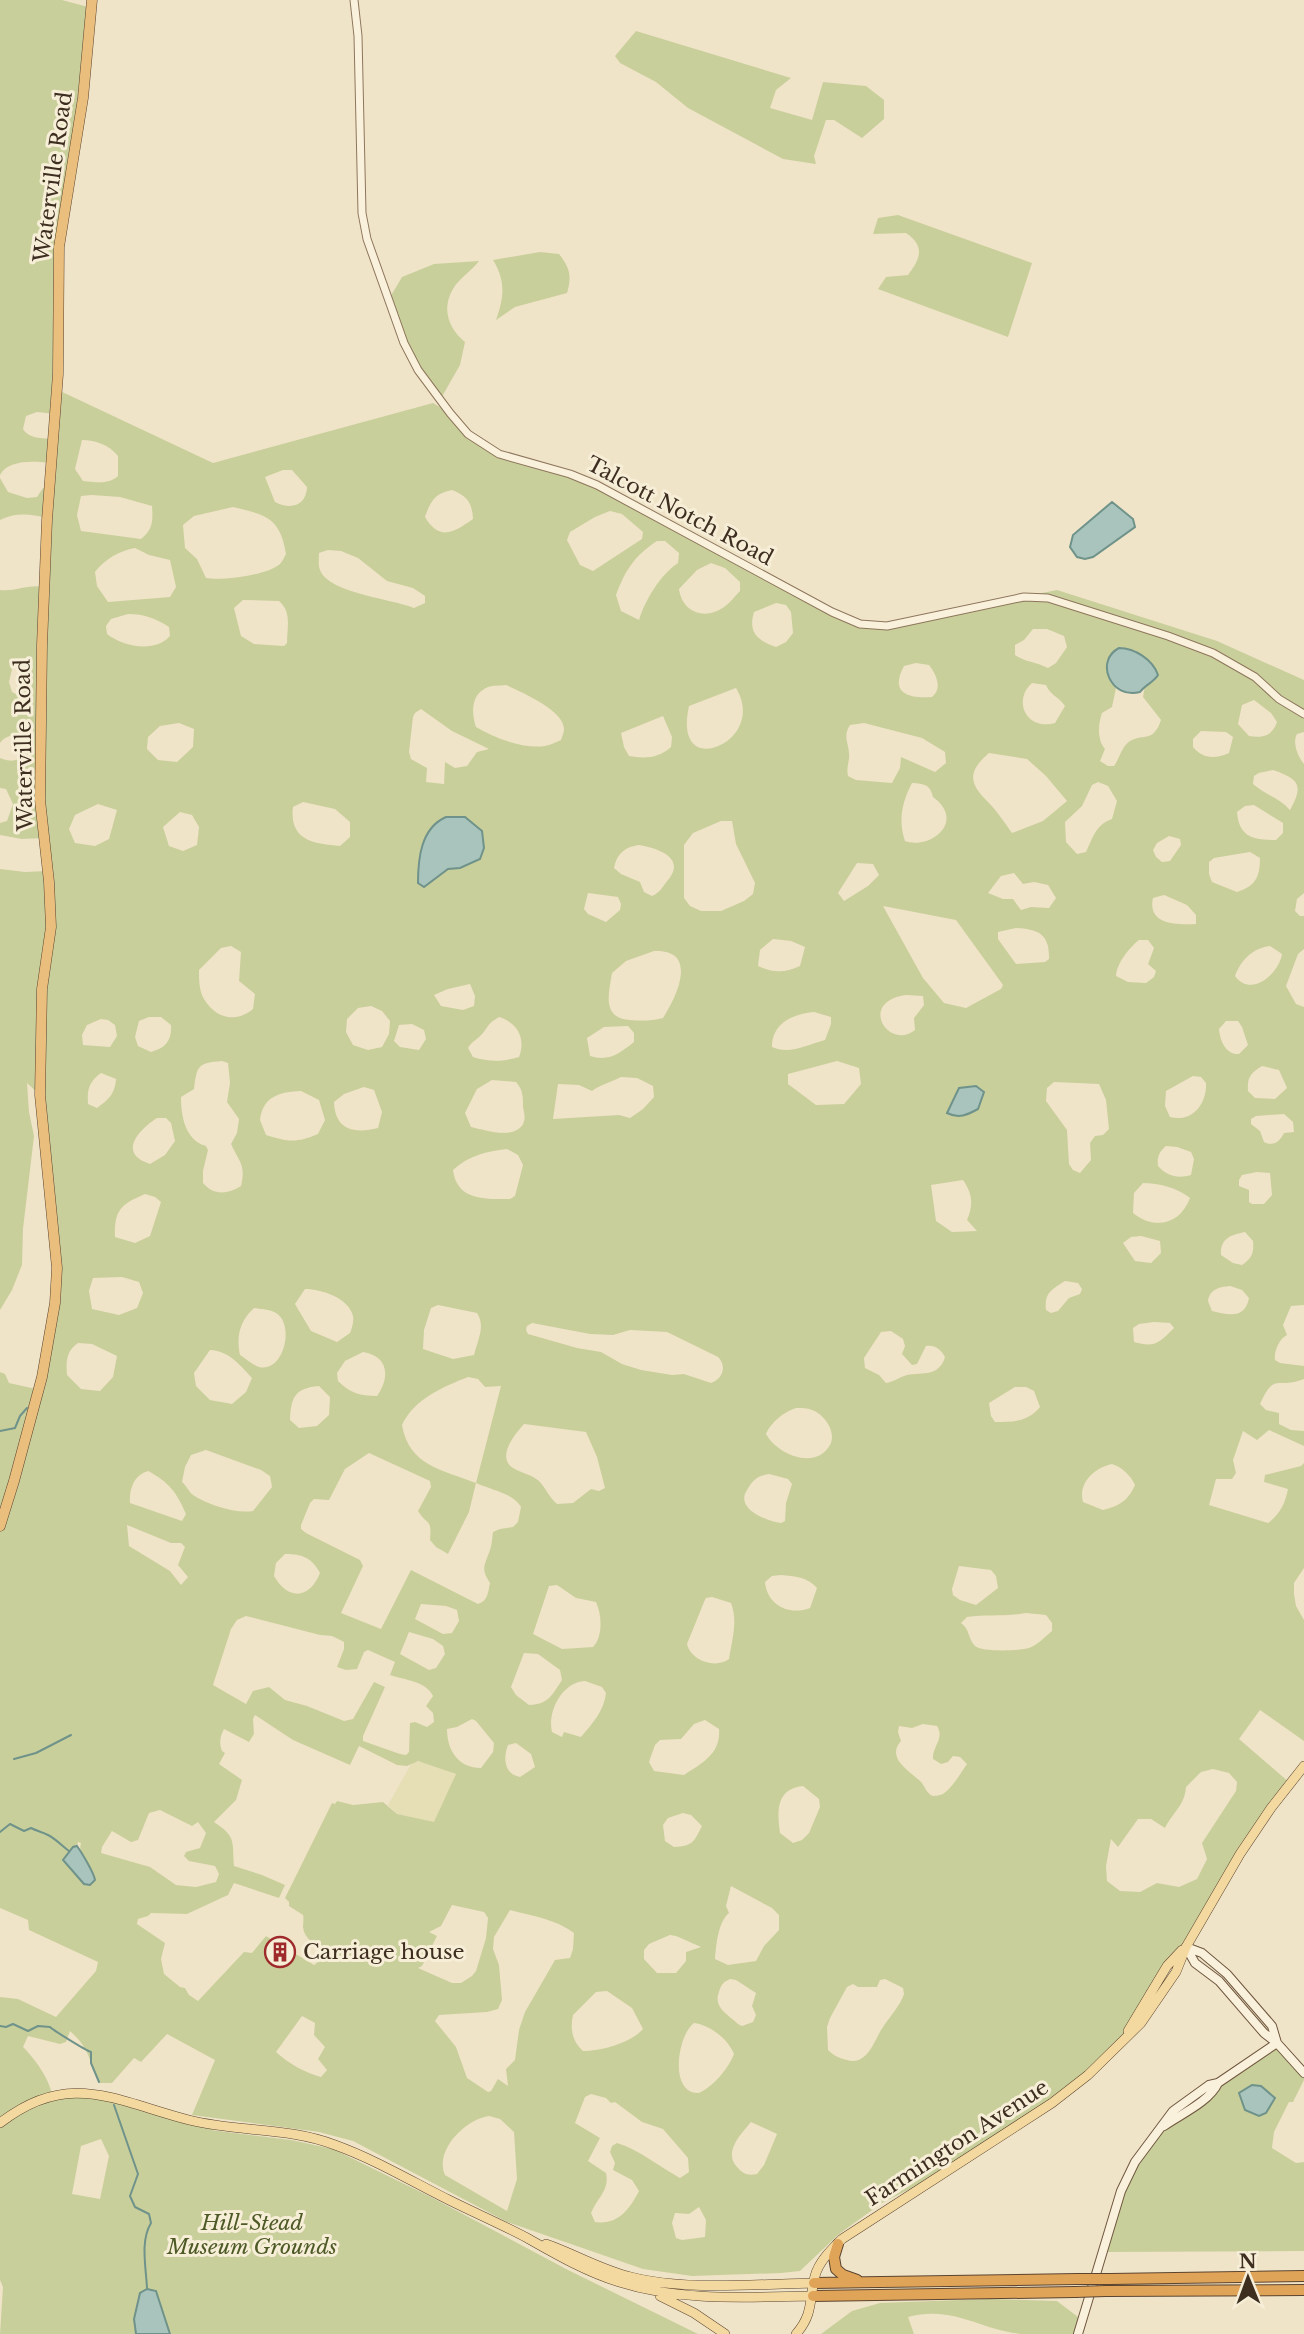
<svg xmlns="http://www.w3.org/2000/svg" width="1304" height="2334" viewBox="0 0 1304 2334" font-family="'Libre Baskerville',serif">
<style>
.farmland{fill:#e6deb5}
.green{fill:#c9cf9b;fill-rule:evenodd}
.water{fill:#a9c4bc;stroke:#6f938a;stroke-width:2}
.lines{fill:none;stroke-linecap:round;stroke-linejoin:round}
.stream{stroke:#6f938a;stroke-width:2}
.tertiary-casing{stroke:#8d765c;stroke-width:9}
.secondary-casing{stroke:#6f573f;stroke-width:10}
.primary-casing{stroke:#5b4430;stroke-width:10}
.trunk-casing{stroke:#5b4430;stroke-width:11}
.motorway-casing{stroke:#5b4430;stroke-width:12}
.tertiary{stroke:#faf1dc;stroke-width:7}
.secondary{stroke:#faf1dc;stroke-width:8}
.primary{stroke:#f3d9a0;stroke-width:9}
.trunk{stroke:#eabe7c;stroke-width:10}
.motorway{stroke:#e0a458;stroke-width:10}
.motorway-bridge-casing{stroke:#5b4430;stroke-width:12;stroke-linecap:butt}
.motorway-bridge{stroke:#e0a458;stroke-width:10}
.labels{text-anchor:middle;stroke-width:6;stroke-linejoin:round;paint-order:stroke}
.street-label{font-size:21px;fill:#3d2e20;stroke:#f7eed8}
.poi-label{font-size:21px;fill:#3d2e20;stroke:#f7eed8;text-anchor:start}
.park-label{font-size:21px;font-style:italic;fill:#4d5a26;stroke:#f7eed8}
</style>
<rect width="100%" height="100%" fill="#f0e4c8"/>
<!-- farmland -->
<path class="farmland" d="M 413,1761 L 427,1763 L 482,1785 L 449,1827 L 397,1814 L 388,1805 Z"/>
<!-- green -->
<path class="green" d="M 0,0 L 62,0 L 92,8 L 59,247 L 58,390 L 213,463 L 433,403 L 450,413 L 489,449 L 570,474 L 832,612 L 880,626 L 1057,590 L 1217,641 L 1304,680 L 1304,732 L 1297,734 C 1292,743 1298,757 1304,764 L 1304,893 L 1297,899 L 1295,911 L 1300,916 L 1304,916 L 1304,949 L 1298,954 L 1286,986 L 1296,1004 L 1304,1007 L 1304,1305 L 1291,1306 L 1283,1325 L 1287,1335 C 1279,1339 1274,1351 1275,1360 L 1280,1363 L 1304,1366 L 1304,1379 C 1276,1390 1275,1371 1260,1404 L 1266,1410 L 1279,1413 L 1279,1424 L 1291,1430 L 1304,1431 L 1304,1446 L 1269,1430 L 1257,1440 L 1243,1431 L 1233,1460 L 1236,1473 L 1232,1479 L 1216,1479 L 1209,1505 L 1268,1523 C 1280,1514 1285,1504 1288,1489 L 1264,1482 L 1265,1475 L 1301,1466 L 1304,1463 L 1304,1568 L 1294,1583 L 1294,1594 L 1296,1606 L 1304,1620 L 1304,1741 L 1260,1710 L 1239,1739 L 1290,1783 L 1186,1947 L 1167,1966 L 1126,2036 L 1088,2075 L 956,2166 L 882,2203 L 839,2234 L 800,2271 L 781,2273 L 692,2276 L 643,2269 L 507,2222 L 353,2141 L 319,2132 L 192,2115 L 215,2060 L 167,2034 L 141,2062 L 134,2058 L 112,2083 L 100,2083 C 87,2059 92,2051 70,2031 L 66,2042 L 60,2044 L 28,2036 L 23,2047 C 35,2059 49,2078 52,2095 L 80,2092 L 217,2125 L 211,2130 L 291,2140 L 333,2149 L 429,2196 L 568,2270 L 698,2334 L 0,2334 L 3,2287 L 0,2280 L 0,1997 L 18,1999 L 56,2017 L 96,1971 L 98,1962 L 29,1930 L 28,1920 L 0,1908 L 0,1372 L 5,1374 L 9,1383 L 36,1389 L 55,1303 L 40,1095 L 27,1083 L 29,1112 L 34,1136 L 23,1229 L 22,1265 L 12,1290 L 0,1310 L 0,869 L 25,872 L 47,871 L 44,838 L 22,839 L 0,835 L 0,823 L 7,821 L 13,804 L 6,789 L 0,788 L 0,758 C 17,765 29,758 26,738 C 16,735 7,734 0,743 L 0,590 C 16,592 26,584 44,587 L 47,518 C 30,514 16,512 0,520 L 0,478 L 8,492 L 27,498 L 37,497 L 43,488 L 50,486 L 51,463 C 35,461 8,459 0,475 ZM 37,412 L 55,414 L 53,439 C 43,438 29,439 23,429 L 26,416 ZM 82,440 C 96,440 109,445 118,456 L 118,476 C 108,485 95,482 83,481 L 75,469 ZM 283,470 L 292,470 L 307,487 C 306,506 291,510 275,502 L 265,477 ZM 452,490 C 467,496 472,502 473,519 C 454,532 440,542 425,517 C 430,502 435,493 452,490 ZM 92,495 L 120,497 L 152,506 C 153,521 153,529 141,539 L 81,531 L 77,515 L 81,496 ZM 233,507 C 266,515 280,517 286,554 C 284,557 283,561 280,564 C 268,575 223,581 206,578 L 197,559 L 185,548 L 183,525 L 194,516 ZM 610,511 L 622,514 L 643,532 L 642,539 L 593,571 L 580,565 L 567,540 L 570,532 L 595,517 ZM 657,541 L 665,541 L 679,553 L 678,563 C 661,574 645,600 639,620 L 621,611 L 616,595 C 625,571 634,556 657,541 ZM 135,548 L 149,555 L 170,560 L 176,587 L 170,597 L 108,602 L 97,586 L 95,572 C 105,559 119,551 135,548 ZM 328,550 L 341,551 L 358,558 L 387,581 L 413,588 L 425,596 L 425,603 L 414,608 C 393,599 328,593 320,570 C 318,565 319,558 319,553 ZM 711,563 L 725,568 L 740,582 L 740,591 C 735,596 730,603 724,607 C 705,621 682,612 679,589 L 697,570 ZM 243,600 L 279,601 C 292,612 287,627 287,643 L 284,646 L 254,644 L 241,636 L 234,608 ZM 776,603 L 786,605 L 791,612 L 793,633 L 786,642 L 776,647 C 757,640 748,633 754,612 ZM 128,614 C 144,614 155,618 169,627 L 170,636 C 155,653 124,647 107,634 L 106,626 L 111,619 ZM 1033,629 L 1047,629 L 1064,636 L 1067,647 L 1056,663 L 1048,668 C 1037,662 1025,662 1015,655 L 1015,645 L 1024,640 ZM 1134,650 L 1154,665 L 1155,680 L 1145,685 L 1143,697 L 1161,720 C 1153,743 1145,733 1130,741 C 1121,747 1120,758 1114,766 L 1108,766 L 1100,761 L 1105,749 C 1097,740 1098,724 1102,713 L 1112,707 L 1116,688 L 1107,671 L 1107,662 ZM 21,661 L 28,663 C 34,676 30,688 19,696 L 12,692 L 9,682 L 13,665 ZM 916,663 L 929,665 C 936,674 943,688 932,697 C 906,699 890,692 904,666 ZM 1032,683 L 1046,685 C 1050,695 1059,697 1065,706 L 1055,723 C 1027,731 1012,701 1032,683 ZM 506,685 C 521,692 564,710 564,729 C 564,733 562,736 561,740 C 556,742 550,745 545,746 C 522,749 495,738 476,727 C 471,712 471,694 488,687 C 493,685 501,686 506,685 ZM 736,688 C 763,733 703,766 690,739 C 685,729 687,716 689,706 ZM 1254,700 L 1271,713 L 1277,722 C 1272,736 1263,738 1249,736 L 1238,724 L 1242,705 ZM 421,709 L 452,731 L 489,749 L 477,752 L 467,766 L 455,768 L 445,762 L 444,784 L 426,782 L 427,768 L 411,759 L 409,752 L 413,717 L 415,713 ZM 663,716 L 672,737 L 671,747 C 659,758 645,759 629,756 L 624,747 L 621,733 ZM 179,723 L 194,729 L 193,747 L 177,762 L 158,760 L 147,749 L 148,737 L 160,726 ZM 864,723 L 922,738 L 945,752 L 946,763 L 935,772 L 901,757 L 900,768 L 892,783 L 856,780 L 848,776 C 846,766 850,761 849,753 C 848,741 843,736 850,725 ZM 1201,731 L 1226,732 L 1233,737 L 1229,753 C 1215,759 1203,759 1193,747 L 1193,739 ZM 989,753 L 1027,759 L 1046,776 L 1067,801 L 1043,821 L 1012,833 C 1005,823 997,811 988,802 C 969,783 967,772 989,753 ZM 1273,770 C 1299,779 1304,785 1290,810 C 1279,798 1266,795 1253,784 L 1254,776 L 1259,773 ZM 1098,782 L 1108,786 L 1117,801 L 1112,819 C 1095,825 1093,838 1086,852 L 1077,854 L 1066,842 L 1065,822 L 1082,806 L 1092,785 ZM 912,783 C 924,784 930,784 933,797 C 967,822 929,850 905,841 C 898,821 902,802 912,783 ZM 303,802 L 335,809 L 350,822 L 350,837 L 340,846 C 313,844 289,840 293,807 ZM 98,804 L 117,810 L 109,839 L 95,846 L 75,843 L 69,829 L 75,815 ZM 1254,805 L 1283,823 L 1283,833 L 1276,840 C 1253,840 1239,837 1237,812 L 1245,806 ZM 180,812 L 192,815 L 199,827 L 197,845 L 183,851 L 169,846 L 163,827 ZM 721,821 L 732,821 L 736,844 L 755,883 L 753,894 L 744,901 L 721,911 L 701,911 L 690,906 L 684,898 L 684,845 L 693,833 ZM 1169,836 L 1180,839 L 1181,845 L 1170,861 L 1162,862 L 1156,857 L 1153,850 L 1157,843 ZM 639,845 C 656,848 687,857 668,880 C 662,887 661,892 652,896 L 644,892 L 640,882 L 621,874 L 614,868 C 617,853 625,847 639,845 ZM 1250,852 L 1260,858 C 1260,878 1255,886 1237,892 L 1212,882 L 1209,874 L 1209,862 L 1214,858 ZM 857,863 L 873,864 L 879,875 L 868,886 L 844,901 L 838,893 ZM 1014,873 L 1023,884 L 1034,882 L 1048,885 L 1056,898 L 1049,908 L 1031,907 L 1021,910 L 1013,899 L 1003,899 L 988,893 L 1001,876 ZM 588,893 L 618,897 L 621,904 L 620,910 L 606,922 L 588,914 L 584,909 ZM 1164,895 L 1187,905 L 1196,915 L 1196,924 C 1177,925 1147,925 1153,898 ZM 883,906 L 956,920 L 1003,985 L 1001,989 L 966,1008 L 944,1003 L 923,978 ZM 1016,928 C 1038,929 1050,934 1049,959 L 1045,962 L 1016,964 L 998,939 L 998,932 ZM 773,939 L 791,941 L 805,947 L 800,966 C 785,973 773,973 758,966 L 760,950 ZM 1139,940 L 1148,940 L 1154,948 L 1148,964 L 1156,971 L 1154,977 L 1146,983 L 1128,982 L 1116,976 C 1117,963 1129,948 1139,940 ZM 231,946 L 241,952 L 239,981 L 255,994 L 253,1009 C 236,1023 216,1019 204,999 C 199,991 199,979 199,970 L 221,948 ZM 1270,946 L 1282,954 C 1279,974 1251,998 1235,976 C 1241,960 1253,948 1270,946 ZM 654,951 C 700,949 676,998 663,1018 C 651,1021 642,1021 630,1020 C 601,1018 609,993 612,973 L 626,961 ZM 470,984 L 475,996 L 474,1006 L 463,1010 L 441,1006 L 434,995 L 448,989 ZM 906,995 L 923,996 L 924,1005 L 914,1018 L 915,1030 C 889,1051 857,1002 906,995 ZM 371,1006 L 382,1011 L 390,1021 L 389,1034 L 382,1047 L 368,1050 L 353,1045 L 346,1032 L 347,1019 L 358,1008 ZM 814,1012 L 831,1017 L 831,1024 L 825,1040 C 807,1045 789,1055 772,1047 C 772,1023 793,1014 814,1012 ZM 149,1017 L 161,1017 L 171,1025 C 172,1040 166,1048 151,1052 L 138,1046 L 135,1037 L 139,1021 ZM 499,1017 C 518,1023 526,1039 519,1057 C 502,1062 489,1062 473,1057 L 468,1048 C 472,1041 477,1040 482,1034 C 490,1025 486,1025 499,1017 ZM 101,1019 L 108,1020 L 115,1025 L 117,1036 L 110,1047 L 83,1045 L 82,1035 L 87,1025 ZM 1226,1021 L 1238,1021 L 1242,1027 L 1248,1045 L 1239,1054 C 1226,1055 1220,1041 1219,1029 ZM 412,1024 L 424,1030 L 426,1039 L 419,1050 L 400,1047 L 394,1041 L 399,1025 ZM 628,1026 L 634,1033 L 634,1042 C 620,1053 609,1062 590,1056 L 587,1038 L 604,1027 ZM 222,1061 L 228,1063 L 230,1083 L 227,1102 L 239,1119 L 237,1133 L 231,1144 C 239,1162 246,1164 241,1186 C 228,1194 214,1196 203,1183 L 203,1171 L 208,1150 L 206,1146 C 185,1140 181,1116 181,1097 L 194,1089 C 197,1066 197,1063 222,1061 ZM 837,1061 L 859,1068 L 861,1084 L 844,1104 L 816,1105 L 788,1084 L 788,1074 ZM 1262,1066 L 1279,1070 L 1287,1088 L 1275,1099 L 1255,1098 L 1248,1091 C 1247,1077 1251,1073 1262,1066 ZM 101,1073 L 116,1079 C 115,1094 108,1100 97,1108 L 88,1104 C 87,1089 89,1082 101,1073 ZM 1193,1076 L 1201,1077 L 1206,1083 C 1207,1104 1192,1123 1170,1117 L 1165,1106 L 1166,1091 ZM 621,1077 L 637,1078 L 653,1086 L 654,1097 L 643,1109 L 630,1118 L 619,1115 L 553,1119 L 558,1084 L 579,1085 L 592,1091 C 597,1086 612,1082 621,1077 ZM 492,1080 L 516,1082 C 523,1090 523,1096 523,1107 C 524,1113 526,1118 523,1124 C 514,1140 485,1130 471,1127 L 465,1113 L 477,1089 ZM 1054,1082 L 1099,1084 L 1106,1100 L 1109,1129 L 1103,1135 L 1095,1136 L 1090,1143 L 1091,1160 L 1080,1173 L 1073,1170 L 1069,1164 L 1067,1130 L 1046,1101 L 1047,1088 ZM 364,1087 L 374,1090 L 382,1112 L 378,1128 C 354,1134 335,1130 334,1102 L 344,1094 ZM 301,1091 L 319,1100 L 325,1120 L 318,1134 C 297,1143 288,1142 266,1135 L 260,1120 C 263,1096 280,1092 301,1091 ZM 1284,1114 L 1293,1122 L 1294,1132 L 1284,1133 C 1280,1141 1274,1147 1264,1142 L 1260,1131 L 1251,1124 L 1251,1119 L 1256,1116 ZM 157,1118 L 166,1118 L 171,1123 L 175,1141 L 165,1155 L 150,1164 C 118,1154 137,1131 157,1118 ZM 1166,1146 L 1177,1147 L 1191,1152 L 1194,1159 L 1191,1175 C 1178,1179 1167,1176 1158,1166 C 1157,1157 1159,1152 1166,1146 ZM 507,1149 L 518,1155 L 523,1165 L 515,1196 L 510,1199 C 485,1199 457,1201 453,1170 C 468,1156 487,1151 507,1149 ZM 1257,1172 L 1270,1173 L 1272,1195 L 1264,1204 L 1252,1204 L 1249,1202 L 1249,1190 L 1239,1186 L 1239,1180 L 1242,1175 ZM 963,1180 C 972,1193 974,1204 967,1220 L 977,1231 L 952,1232 L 936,1221 L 931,1185 ZM 1143,1183 C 1158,1183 1178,1188 1190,1198 C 1180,1225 1154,1230 1133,1213 L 1134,1193 ZM 145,1194 L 155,1197 L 161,1202 L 150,1236 L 135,1243 L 115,1237 C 114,1209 122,1204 145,1194 ZM 1245,1232 L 1253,1241 C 1254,1253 1252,1258 1242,1265 L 1233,1263 L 1221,1255 C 1220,1239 1230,1235 1245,1232 ZM 1141,1236 L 1160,1241 L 1161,1253 L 1151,1263 L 1135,1261 L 1123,1243 L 1131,1237 ZM 122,1277 L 139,1282 L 143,1293 L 137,1308 L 119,1315 L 92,1309 L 89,1291 L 93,1278 ZM 1065,1281 L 1078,1283 L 1082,1289 L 1080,1294 L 1069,1298 L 1058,1311 L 1051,1313 L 1046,1310 C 1044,1293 1051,1290 1065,1281 ZM 1230,1286 L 1242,1290 L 1249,1298 C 1245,1319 1229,1315 1212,1311 L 1208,1301 C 1210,1289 1219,1287 1230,1286 ZM 305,1289 C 321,1289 349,1298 353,1316 C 354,1321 352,1328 350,1333 L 337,1342 L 311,1331 L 295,1304 ZM 438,1305 L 477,1313 C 486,1326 477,1342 474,1355 L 453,1359 L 423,1349 L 424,1330 L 431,1308 ZM 254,1308 C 260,1309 270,1309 276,1313 C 295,1324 284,1373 259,1367 C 253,1365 245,1358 240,1355 C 236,1336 240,1321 254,1308 ZM 1154,1322 L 1170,1323 L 1174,1328 C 1159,1343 1155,1348 1134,1342 L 1133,1328 L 1139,1324 ZM 532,1323 L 590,1334 L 613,1335 L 630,1330 L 667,1332 L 718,1357 C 727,1366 723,1379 711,1383 L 684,1374 L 672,1375 L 641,1370 L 622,1364 L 601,1352 L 577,1348 L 528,1334 L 526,1330 L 527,1326 ZM 891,1331 L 903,1339 L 905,1346 L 902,1354 L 912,1365 L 917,1364 L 926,1346 C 936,1345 940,1349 945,1357 C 939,1377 923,1372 907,1375 C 899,1377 894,1382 886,1383 L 879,1375 L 865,1368 L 864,1358 L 881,1332 ZM 78,1343 L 92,1344 L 117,1356 L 113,1377 L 100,1391 L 81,1389 L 67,1375 C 66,1362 66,1351 78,1343 ZM 210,1350 C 229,1351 240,1365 252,1378 L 246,1392 L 232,1404 L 210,1400 L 196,1386 L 194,1373 ZM 363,1352 C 389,1356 390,1378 377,1396 C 360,1396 350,1393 338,1381 L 337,1373 L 345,1361 ZM 468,1377 L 478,1379 L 485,1387 L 501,1386 L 476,1483 C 443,1470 409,1466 402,1425 C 414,1399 443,1387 468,1377 ZM 319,1386 L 330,1397 L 329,1415 L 317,1426 L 299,1428 L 290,1420 C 291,1397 295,1388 319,1386 ZM 1015,1387 L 1026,1387 L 1034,1391 L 1040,1407 C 1028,1422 1012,1422 995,1422 L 991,1416 L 989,1403 ZM 796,1408 C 801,1408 807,1408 812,1410 C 824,1414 837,1432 830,1445 C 815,1471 777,1454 766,1434 C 771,1422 784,1412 796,1408 ZM 524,1424 L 586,1432 L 597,1457 L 605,1488 L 599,1491 L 591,1489 L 573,1503 L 557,1504 C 548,1496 546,1488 539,1481 C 533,1475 521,1473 513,1468 C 496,1457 515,1434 524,1424 ZM 206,1450 L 261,1470 L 270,1476 L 272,1487 L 253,1511 C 236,1514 208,1505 193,1495 C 189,1492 186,1485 182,1482 L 185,1467 L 191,1455 ZM 369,1453 L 430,1481 L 431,1487 L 418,1511 C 427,1526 432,1517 430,1540 L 436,1547 L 448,1554 L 469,1512 L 476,1483 C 491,1490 513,1493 521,1507 L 518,1522 L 513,1527 L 500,1529 L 493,1532 C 492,1538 492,1545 490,1550 C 485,1565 480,1568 490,1583 C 488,1592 488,1601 478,1604 L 411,1570 L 381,1629 L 341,1613 L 363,1566 L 360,1560 L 306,1533 L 301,1529 L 301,1525 L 310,1503 L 314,1499 L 329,1500 L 345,1469 ZM 1112,1464 C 1122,1467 1131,1476 1135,1485 C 1128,1501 1119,1506 1103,1510 L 1083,1502 C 1078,1483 1094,1468 1112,1464 ZM 148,1471 C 169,1482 177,1493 186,1514 L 182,1521 L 130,1503 C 129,1489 134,1475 148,1471 ZM 769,1474 L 788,1479 L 792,1484 L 786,1503 L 785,1521 L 781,1523 C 765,1521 735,1508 747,1490 C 753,1480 757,1476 769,1474 ZM 127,1525 L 171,1543 L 181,1543 L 185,1547 L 178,1565 L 188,1577 L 181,1585 L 170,1571 L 129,1546 ZM 285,1554 C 303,1554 312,1558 320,1573 C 309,1600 288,1600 274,1576 L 276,1563 ZM 959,1566 L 991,1570 L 996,1576 L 998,1588 L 976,1605 L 960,1600 L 953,1595 L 952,1589 ZM 781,1575 C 795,1576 807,1577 817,1588 L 810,1608 C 789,1616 767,1605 765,1582 L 772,1576 ZM 557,1585 L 576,1598 L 596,1602 C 602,1615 603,1637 593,1647 L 562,1649 L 533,1634 L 549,1586 ZM 712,1597 L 731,1603 C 738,1621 732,1640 729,1659 C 716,1669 691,1661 687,1644 L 704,1602 L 706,1598 ZM 421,1604 L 446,1606 L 457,1610 L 459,1621 L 452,1633 L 443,1634 L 415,1619 ZM 1026,1613 L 1046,1615 L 1052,1623 L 1052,1631 C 1045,1637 1037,1645 1029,1648 C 1020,1651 981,1652 975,1646 C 968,1639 970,1629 961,1623 L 967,1617 C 987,1614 1006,1617 1026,1613 ZM 246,1616 L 320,1635 L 332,1636 L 344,1642 L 344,1649 L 337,1667 L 346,1670 L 357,1669 L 364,1652 L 368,1650 L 395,1662 L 390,1675 C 404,1680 426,1681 433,1696 L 426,1706 L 433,1713 L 434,1722 L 427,1727 L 415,1722 L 410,1723 L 409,1752 L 406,1755 L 400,1754 L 363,1741 L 363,1736 L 385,1687 L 374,1682 L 353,1719 L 344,1721 L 307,1706 L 285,1700 L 269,1687 L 253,1691 L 246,1704 L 213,1685 L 231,1629 L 237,1620 ZM 409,1632 L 433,1639 L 443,1646 L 445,1654 L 436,1668 L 429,1670 L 400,1654 ZM 524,1653 L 538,1654 L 560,1670 L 562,1680 C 551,1696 549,1704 529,1705 L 516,1695 L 511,1687 ZM 585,1681 L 602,1687 L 606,1693 C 604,1711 592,1724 581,1737 L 564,1732 L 562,1737 L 552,1732 C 547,1712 562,1682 585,1681 ZM 255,1715 L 293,1740 L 350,1765 L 359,1746 L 397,1765 L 407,1766 L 418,1761 L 456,1774 L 434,1822 L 397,1814 L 383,1802 L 353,1805 L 337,1801 L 335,1804 L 332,1803 L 285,1898 L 289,1902 L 289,1906 L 303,1915 C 304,1919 303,1923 303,1927 C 304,1940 319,1947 328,1954 L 314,1965 L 266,1936 L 252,1953 L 244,1952 L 198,2001 L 189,1995 L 185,1988 L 180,1987 L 164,1974 L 161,1959 L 165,1943 L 137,1924 L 138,1919 L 148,1916 L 151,1913 L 187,1914 L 228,1895 L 234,1883 L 279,1898 L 285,1885 L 262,1875 L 234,1866 C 232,1842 237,1837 214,1822 L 236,1800 L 242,1780 L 219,1764 L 225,1753 L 222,1751 C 219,1743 220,1736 224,1729 L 249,1742 L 254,1734 L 253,1719 ZM 472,1719 L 476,1721 L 494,1743 L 493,1752 L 481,1768 C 459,1768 447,1751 447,1729 L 457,1727 ZM 705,1720 L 719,1729 C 721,1754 702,1763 684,1775 L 654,1771 L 649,1762 L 655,1745 L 660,1740 L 681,1739 L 694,1724 ZM 923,1724 L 937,1726 C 945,1739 932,1746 933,1759 L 941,1764 L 948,1762 L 953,1756 L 960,1757 L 967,1764 C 960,1774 953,1787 943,1794 C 941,1795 935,1796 933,1796 C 927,1794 925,1787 922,1783 C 912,1772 885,1759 901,1741 L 898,1732 L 899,1726 L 912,1728 ZM 516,1743 L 531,1754 L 535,1767 L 520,1777 C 504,1774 503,1758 508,1745 ZM 1213,1769 L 1229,1773 L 1237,1782 L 1236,1791 L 1202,1843 L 1207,1859 L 1197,1879 L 1179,1887 L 1157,1883 L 1140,1892 L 1120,1891 L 1107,1881 L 1106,1866 L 1111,1839 L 1118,1847 L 1138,1819 L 1151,1819 L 1165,1828 C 1173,1812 1185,1805 1186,1787 L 1201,1772 ZM 803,1786 L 819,1799 L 820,1807 L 809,1833 L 802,1840 L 793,1843 L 780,1833 C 777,1811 776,1789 803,1786 ZM 160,1810 L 192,1826 L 198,1822 L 206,1833 L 200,1848 L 186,1852 L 184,1856 L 189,1861 L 215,1866 L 219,1874 L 216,1882 L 196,1887 L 176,1885 L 150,1867 L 101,1853 L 102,1847 L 112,1831 L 131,1842 L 138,1840 L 149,1813 ZM 683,1813 L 691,1815 L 702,1826 C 694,1841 694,1846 674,1847 L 665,1841 L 663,1825 L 668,1818 ZM 78,1842 L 81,1843 C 77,1858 92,1865 95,1879 L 78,1876 L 64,1862 L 75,1846 L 77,1846 ZM 731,1886 L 772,1908 L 779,1915 L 779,1930 L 764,1946 L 756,1961 L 728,1965 L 715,1959 C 716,1946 718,1922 729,1913 L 726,1906 ZM 452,1905 L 484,1912 L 488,1918 L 486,1938 L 476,1971 L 472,1976 L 461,1983 L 452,1983 L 418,1968 L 422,1966 L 437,1936 L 429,1932 L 441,1926 ZM 510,1910 C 533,1916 555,1919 574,1933 L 573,1949 L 570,1958 L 555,1960 L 525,2012 L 519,2030 L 515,2060 L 506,2069 L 508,2086 L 498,2079 L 491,2091 L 488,2092 L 467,2078 L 456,2047 L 435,2021 L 439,2015 L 487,2012 L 498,2009 L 502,2000 L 499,1965 L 493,1949 L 494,1937 ZM 670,1935 L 676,1936 L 701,1947 L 686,1952 L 686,1961 L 676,1973 L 657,1973 L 644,1959 L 644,1950 L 649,1944 ZM 730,1979 L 736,1980 L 756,1993 L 752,2006 L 756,2015 L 753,2022 L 742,2026 L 738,2024 C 727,2014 713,2007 719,1992 C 721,1985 723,1982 730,1979 ZM 885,1979 L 903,1988 L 904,1994 C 900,2006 890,2016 883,2027 C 874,2040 868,2066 847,2060 C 839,2058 834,2056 828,2050 L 827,2027 L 830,2018 L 847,1987 L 853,1984 L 858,1987 L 877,1987 L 880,1980 ZM 607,1991 L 632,2008 L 643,2029 C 631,2043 601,2051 583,2051 C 572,2041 570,2029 573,2015 L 596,1992 ZM 302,2016 L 315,2023 L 314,2035 L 325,2047 L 318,2059 L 327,2070 L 321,2077 C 304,2072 289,2064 276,2052 ZM 694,2023 C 710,2025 728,2039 734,2054 C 728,2069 714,2086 699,2093 C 668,2094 678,2034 694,2023 ZM 591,2094 L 606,2098 L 611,2103 L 615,2102 L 642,2122 L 663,2129 L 688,2158 L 689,2172 L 680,2178 C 660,2167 638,2149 617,2143 L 612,2146 L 610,2152 L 615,2163 L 613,2170 L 632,2180 L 639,2191 C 629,2210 618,2225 595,2222 L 591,2213 C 597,2198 610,2190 606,2173 L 588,2161 L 600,2138 L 575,2123 L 585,2097 ZM 489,2116 L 500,2119 L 514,2132 L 517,2179 L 507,2211 L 445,2175 C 434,2150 466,2119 489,2116 ZM 751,2122 L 777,2134 L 764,2165 L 757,2174 C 748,2176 743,2174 737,2167 C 723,2152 741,2134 751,2122 ZM 101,2139 L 109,2156 L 100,2199 L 72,2194 L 81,2146 ZM 699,2207 L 706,2220 L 705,2237 L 682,2240 L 676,2238 L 672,2223 L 675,2213 L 689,2214 Z
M 636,31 L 791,78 L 776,90 L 770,108 L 812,120 L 823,82 L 866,86 L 884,100 L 884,119 L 862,138 L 834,120 L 826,120 L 814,156 L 816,164 L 783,159 L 688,108 L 656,82 L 620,63 L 615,56 Z
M 898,215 L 1032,263 L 1008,337 L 878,289 L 886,277 L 908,275 C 921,258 925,246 906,233 L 873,234 L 878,218 Z
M 540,252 L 559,254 C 570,268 572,276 567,293 L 515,307 L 496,320 C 504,298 506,281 493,260 Z
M 479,261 C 472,271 459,278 453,289 C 441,309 449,329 465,342 L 460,365 L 440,400 L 418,370 L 389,299 L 402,277 L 434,264 Z
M 1277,2043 L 1304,2073 L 1304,2080 L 1293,2102 L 1289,2102 L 1274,2132 L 1272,2148 L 1296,2163 L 1304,2162 L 1304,2251 L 1103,2252 L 1121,2191 L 1148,2142 Z
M 989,2299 L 1057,2301 L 1082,2320 L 1078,2334 C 1059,2334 1040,2334 1022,2334 C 979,2330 954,2305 908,2317 L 914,2334 L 821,2334 L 852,2311 L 880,2303 Z"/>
<!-- water -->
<path class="water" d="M 1112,502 L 1133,519 L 1135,527 L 1093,557 L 1085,559 L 1077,557 L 1070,547 L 1073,535 Z
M 1119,648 C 1135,648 1153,660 1158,675 C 1154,682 1145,685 1140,692 C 1111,700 1094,661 1119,648 Z
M 446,817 L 465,817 L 482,831 L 484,848 L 480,859 L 460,868 L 448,869 L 424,887 L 418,883 C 418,858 421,828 446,817 Z
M 976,1086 L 984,1092 L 978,1109 C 967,1115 959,1119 947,1113 L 959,1088 Z
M 77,1846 C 82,1853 94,1873 95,1880 L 90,1885 L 84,1884 L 63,1860 L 73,1847 Z
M 1252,2085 L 1261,2086 L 1275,2098 L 1266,2113 L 1259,2116 L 1245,2110 L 1239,2093 Z
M 147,2289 L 156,2291 L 170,2334 L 136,2334 L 134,2319 L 140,2293 Z"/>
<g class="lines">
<!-- stream -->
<path class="stream" d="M 0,1431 L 15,1428 L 20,1416 L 27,1408
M 14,1759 L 36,1753 L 71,1735
M 0,1832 L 10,1824 L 24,1831 L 31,1828 C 37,1831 42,1832 48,1835 C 56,1839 62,1846 69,1851
M 0,2026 L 6,2027 L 13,2024 L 28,2031 L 38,2026 L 50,2027 C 53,2030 85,2050 91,2052 L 91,2063 L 99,2082
M 114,2105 L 138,2174 L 130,2196 L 135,2207 L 149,2214 L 151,2223 C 140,2241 146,2267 147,2288"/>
<!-- tertiary casing -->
<g class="tertiary-casing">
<path id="tertiary" d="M 354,0 L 358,36 L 362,213 L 367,239 L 404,343 L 418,370 L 450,413 L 468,434 L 499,454 L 570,474 L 597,485 L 832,612 L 860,624 L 887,626 L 1024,597 L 1048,598 L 1168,636 L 1213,653 L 1255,677 L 1279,699 L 1304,714"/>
</g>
<!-- secondary casing -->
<g class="secondary-casing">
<path id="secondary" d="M 1186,1947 L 1195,1963 L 1219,1981 L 1264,2033 L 1277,2043 L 1304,2073
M 1186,1947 L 1202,1953 L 1227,1974 L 1272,2026 L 1277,2043
M 1164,2126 C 1181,2114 1209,2102 1218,2083
M 1078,2334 L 1121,2191 L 1135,2162 L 1173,2111 L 1209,2085 L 1218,2083 L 1277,2043"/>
</g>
<!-- primary casing -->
<g class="primary-casing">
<path id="primary" d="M 1128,2031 L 1167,1966 L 1182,1950
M 0,2123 C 69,2069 115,2101 189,2120 C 236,2132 289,2127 335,2145 C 374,2159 411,2181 449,2200 C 475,2213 503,2225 529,2239 C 559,2256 587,2272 619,2282 C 682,2302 749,2297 813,2296
M 546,2244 C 575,2254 601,2270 631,2277 C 686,2291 757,2284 814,2283
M 660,2296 L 694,2313 L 725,2334
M 796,2334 C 814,2314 809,2298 815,2276 C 819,2261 832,2249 842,2239 L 1052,2103 L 1088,2075 L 1141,2023 L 1176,1972 L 1186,1947 L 1240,1854 L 1271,1808 L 1304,1766"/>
</g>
<!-- trunk casing -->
<g class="trunk-casing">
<path id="trunk" d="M 0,1526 L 14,1481 L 42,1377 L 55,1303 L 57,1268 L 40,1095 L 42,989 L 51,927 L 49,882 L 40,800 L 42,645 L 47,520 L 58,374 L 59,247 L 83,98 L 92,0"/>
</g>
<!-- motorway casing -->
<g class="motorway-casing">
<path id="motorway" d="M 838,2244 L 834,2257 L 836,2269 L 843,2275 L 857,2280
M 1110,2279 L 1304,2276
M 814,2283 L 1078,2279
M 1106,2291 L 1304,2290
M 813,2296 L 1075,2292"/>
</g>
<!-- tertiary -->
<use href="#tertiary" class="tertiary"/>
<!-- secondary -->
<use href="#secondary" class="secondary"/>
<!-- primary -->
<use href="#primary" class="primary"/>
<!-- trunk -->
<use href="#trunk" class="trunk"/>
<!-- motorway -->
<use href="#motorway" class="motorway"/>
<!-- motorway-bridge casing -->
<g class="motorway-bridge-casing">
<path id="motorway-bridge" d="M 1078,2279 L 1110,2279
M 1075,2292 L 1106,2291"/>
</g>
<!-- motorway-bridge -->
<use href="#motorway-bridge" class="motorway-bridge"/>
</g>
<!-- icons -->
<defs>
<g id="building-ring" transform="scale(1.575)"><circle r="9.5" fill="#f7eed8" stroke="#9e2a2b" stroke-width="1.5"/><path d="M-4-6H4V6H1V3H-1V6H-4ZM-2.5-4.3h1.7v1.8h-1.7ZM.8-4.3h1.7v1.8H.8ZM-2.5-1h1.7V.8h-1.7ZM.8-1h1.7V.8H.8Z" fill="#9e2a2b"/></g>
</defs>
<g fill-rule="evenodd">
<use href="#building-ring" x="280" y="1952"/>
</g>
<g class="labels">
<!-- street labels -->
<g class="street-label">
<text transform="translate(53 177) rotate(-82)" y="7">Waterville Road</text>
<text transform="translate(680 511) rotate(28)" y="7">Talcott Notch Road</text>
<text transform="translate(24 745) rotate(-91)" y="7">Waterville Road</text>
<text transform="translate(957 2143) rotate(-33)" y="7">Farmington Avenue</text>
</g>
<!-- poi labels -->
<g class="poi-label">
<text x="303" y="1959">Carriage house</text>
</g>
<!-- park labels -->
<g class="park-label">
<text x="252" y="2230">Hill-Stead<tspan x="252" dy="24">Museum Grounds</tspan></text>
</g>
</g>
<!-- north arrow -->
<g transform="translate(1248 2278) rotate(359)" stroke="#f7eed8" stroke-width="5" paint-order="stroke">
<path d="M0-5L12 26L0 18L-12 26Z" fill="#3d2e20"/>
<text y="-10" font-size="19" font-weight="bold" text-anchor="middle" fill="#3d2e20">N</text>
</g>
</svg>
